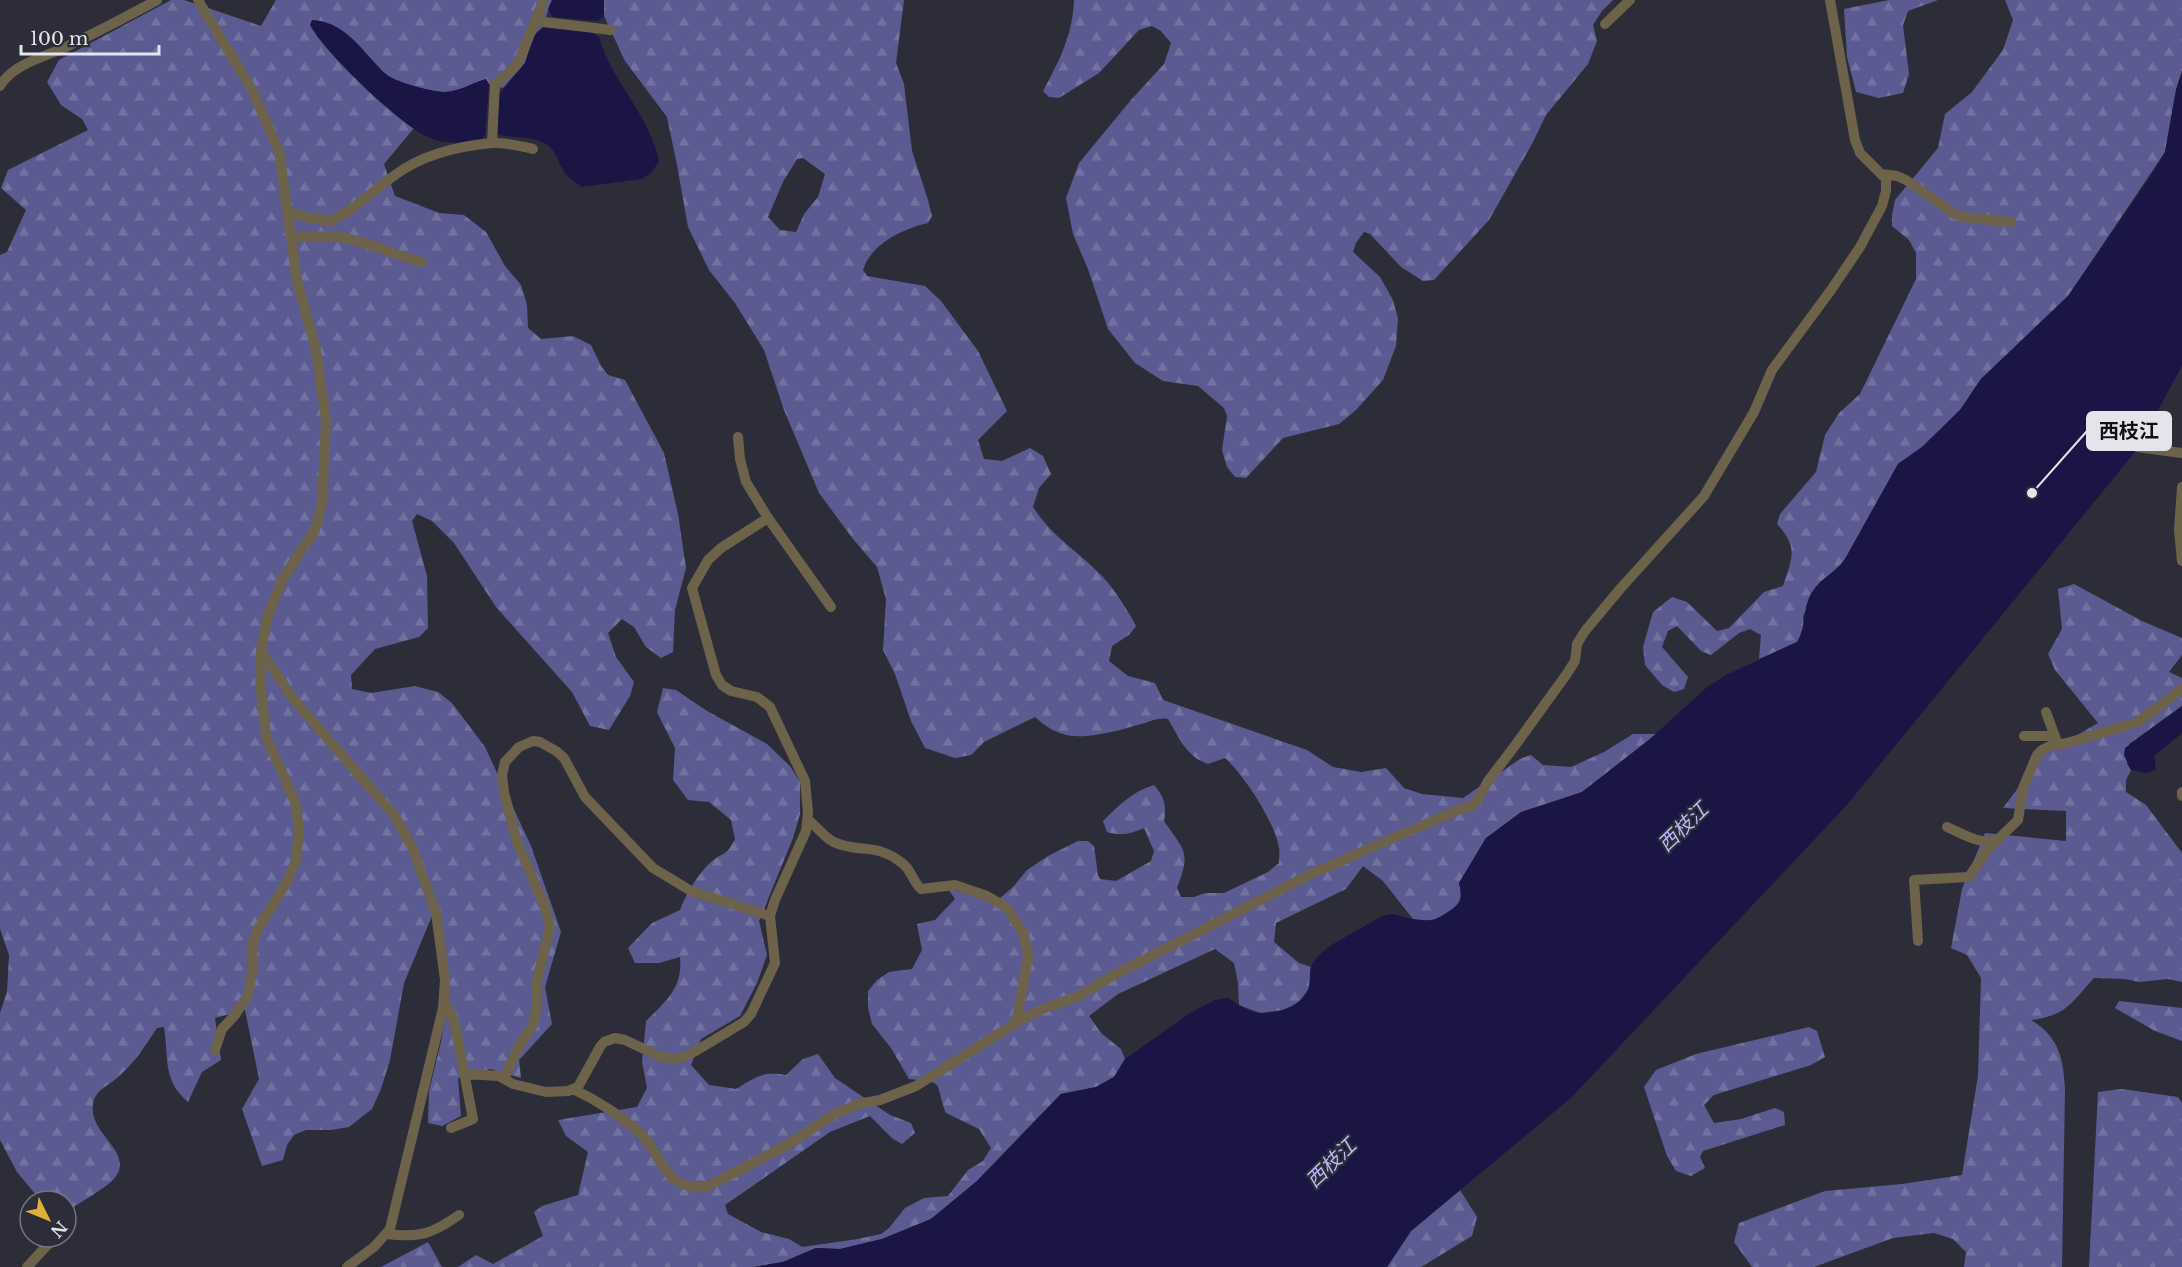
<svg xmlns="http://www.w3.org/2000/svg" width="2182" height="1267" viewBox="0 0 2182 1267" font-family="'Libre Baskerville','Noto Sans SC',serif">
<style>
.forest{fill:url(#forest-firs);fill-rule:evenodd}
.water{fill:#1b1545}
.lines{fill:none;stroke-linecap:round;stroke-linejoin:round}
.minor{stroke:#6d624a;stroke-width:10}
.labels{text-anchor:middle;stroke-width:4.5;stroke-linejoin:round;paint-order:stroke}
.water-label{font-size:20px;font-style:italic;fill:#b8b9fb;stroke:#2d2d3a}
.leader{fill:none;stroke:#e4e4ed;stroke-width:2}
.callout-dot{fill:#e4e4ed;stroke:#2d2d3a;stroke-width:2}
.callout{fill:#e4e4ed;stroke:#e4e4ed;stroke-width:2}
.callout-label{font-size:20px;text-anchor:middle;font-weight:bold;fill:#111}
</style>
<defs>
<pattern id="forest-firs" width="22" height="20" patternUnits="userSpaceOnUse" patternTransform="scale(1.5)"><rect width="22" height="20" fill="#5b5b91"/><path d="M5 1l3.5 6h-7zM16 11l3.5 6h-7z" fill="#7272a1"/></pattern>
</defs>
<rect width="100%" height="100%" fill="#2d2d3a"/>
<!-- forest -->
<path class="forest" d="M 171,0 L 184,0 L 261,26 L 276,0 L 552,0 L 542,28 L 534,35 L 525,63 L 503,88 L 489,84 L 486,79 C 472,83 460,92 445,92 C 428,91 396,83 383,72 C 365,55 358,40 336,27 L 316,35 C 347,68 377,102 414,128 L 384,164 L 395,196 L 439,213 L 464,215 L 486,232 L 505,266 L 521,285 L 527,305 L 528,328 L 541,339 L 573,336 L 591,345 L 601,366 L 608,375 L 625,380 L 664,453 L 678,514 L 686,568 L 675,610 L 673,652 L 661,658 L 646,647 L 634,627 L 622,619 L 608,633 L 616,657 L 634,682 L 630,696 L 609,730 L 590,726 L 572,692 L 496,607 L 454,543 L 432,521 L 417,514 L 412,521 L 427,576 L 428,628 L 419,637 L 375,649 L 351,675 L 352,689 L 371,693 L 415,686 L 438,692 L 452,703 L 485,747 L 531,846 L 561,932 L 545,987 L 552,1024 L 519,1060 L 521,1078 L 490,1069 L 458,1078 L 461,1116 L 442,1126 L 428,1123 L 429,1091 L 441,1042 L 449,993 L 432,916 L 404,983 L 390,1060 L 381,1089 L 372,1109 L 349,1127 L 331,1130 L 306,1130 L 294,1135 L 287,1145 L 283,1160 L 262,1166 L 242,1109 L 259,1079 L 245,1010 L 215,1018 L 221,1060 L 202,1072 L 188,1102 C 162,1079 169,1059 164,1027 L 157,1028 C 145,1046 134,1064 117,1078 C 107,1087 96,1089 93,1104 C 88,1136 139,1153 112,1181 C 101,1191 79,1203 66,1212 L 66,1201 L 41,1201 L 17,1172 L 0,1140 L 0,1013 L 7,992 L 9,955 L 0,929 L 0,255 L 7,252 L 26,210 L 1,188 L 8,170 L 88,130 L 82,119 L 61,105 L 47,82 L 59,60 Z
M 604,0 L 904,0 L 896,63 L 904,84 L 912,151 L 928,200 L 932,216 L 928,223 C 902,229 871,244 863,270 L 867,276 L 925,286 L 941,301 L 978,351 L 1007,411 L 978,440 L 984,459 L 1002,461 L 1030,448 L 1043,456 L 1051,474 L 1039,488 L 1033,507 C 1052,537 1078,551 1102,576 C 1115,590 1127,609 1136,626 L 1129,635 L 1112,646 L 1109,661 L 1128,676 L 1155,683 L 1163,700 L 1307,750 L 1333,767 L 1361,772 L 1386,768 L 1404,788 L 1422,794 L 1463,798 L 1520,759 L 1531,755 L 1543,765 L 1571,767 L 1604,752 L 1633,734 L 1656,734 L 1582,792 L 1553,803 L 1486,838 L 1459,883 L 1462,894 L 1459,905 L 1433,921 L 1413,919 L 1383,881 L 1363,866 L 1346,889 L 1276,923 L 1274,942 L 1299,963 L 1311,967 L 1309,988 L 1298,1004 L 1282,1010 L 1260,1013 L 1239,1005 L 1238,983 L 1234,963 L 1215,949 L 1118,994 L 1089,1016 L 1102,1034 L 1121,1049 L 1125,1059 L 1114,1077 L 1096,1087 L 1061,1094 L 977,1181 L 931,1219 L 882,1239 L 840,1249 L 816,1248 L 783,1262 L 754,1267 L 458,1267 L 476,1255 L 493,1264 L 543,1236 L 534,1212 L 542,1206 L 578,1195 L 588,1152 L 566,1136 L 558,1120 L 637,1107 L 647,1088 L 642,1062 L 646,1021 C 666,1001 683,988 680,957 L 659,963 L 635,963 L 628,948 L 652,923 L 680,910 C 686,894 698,874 711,862 C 724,851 726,857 735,839 L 731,820 L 709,802 L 688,800 L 673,780 L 675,748 L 657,712 L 663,688 L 676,690 L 707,711 L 767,744 L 790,766 L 800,782 L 800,814 L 793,838 L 759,921 L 767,955 L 757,983 L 740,1016 L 701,1039 L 691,1065 L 709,1085 L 736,1089 C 756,1077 762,1071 786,1075 L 803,1059 L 818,1054 L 835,1078 L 890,1115 L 911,1123 L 915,1133 L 902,1144 L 893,1139 L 870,1116 L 830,1132 L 725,1205 L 728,1214 L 761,1232 L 789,1239 L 802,1247 L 858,1239 L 881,1234 L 889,1228 L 905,1208 L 924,1198 L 948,1196 L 968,1170 L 983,1161 L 991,1148 L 979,1129 L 946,1113 C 934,1081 947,1083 909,1079 L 891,1048 L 872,1024 L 868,1007 L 868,991 L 877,980 L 889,972 L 912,969 L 922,950 L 917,924 L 935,920 L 955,899 L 948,888 L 983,899 L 993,904 L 1013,887 L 1027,870 L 1048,856 L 1078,841 L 1088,841 L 1094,846 L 1098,875 L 1100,879 L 1116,881 L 1151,861 L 1154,851 L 1144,828 C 1131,834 1121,836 1107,832 L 1103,821 C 1118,806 1133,791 1154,785 C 1164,797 1167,805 1164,821 C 1185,852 1191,851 1177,888 L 1181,897 L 1194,897 L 1205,893 L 1224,893 L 1268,872 L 1279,863 C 1279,858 1280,853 1279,848 C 1275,822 1244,775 1225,758 L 1208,764 C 1187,757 1179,738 1168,719 C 1158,717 1150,722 1141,724 C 1121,730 1083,741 1063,734 C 1052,731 1043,724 1035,717 L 984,742 L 971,755 L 955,758 L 925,748 L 911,721 L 895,674 L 883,650 L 886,599 L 877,567 L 853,539 L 819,493 L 784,410 L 764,350 L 735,303 L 709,270 L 688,227 L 677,165 L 667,117 L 625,61 L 604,16 ZM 803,158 L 825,174 L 818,197 L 804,214 L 796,232 L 780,230 L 768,217 L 783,182 L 797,159 Z
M 1074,0 L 1613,0 L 1602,11 L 1593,25 L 1597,41 L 1588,64 L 1546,115 L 1533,142 L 1489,220 L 1434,280 L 1423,281 L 1401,267 L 1370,234 L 1364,232 L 1356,243 L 1353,252 L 1380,277 L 1393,300 L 1398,319 L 1396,346 L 1383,380 L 1356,410 L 1339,424 L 1283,438 L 1246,478 L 1235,477 L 1227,467 L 1222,450 L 1227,416 L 1224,408 L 1198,386 L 1163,381 L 1135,363 L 1108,329 L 1088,269 L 1073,234 L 1066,198 L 1079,163 L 1131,100 L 1164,64 L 1171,43 L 1161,31 L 1152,26 L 1139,30 L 1099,73 L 1059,98 L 1049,97 L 1043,91 C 1059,62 1073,34 1074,0 Z
M 1889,0 L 1938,0 L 1908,11 L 1903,25 L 1909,74 L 1903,93 L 1879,98 L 1856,92 L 1847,57 L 1844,9 Z
M 2005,0 L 2182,0 L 2182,71 L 2176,90 L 2165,152 L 2068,296 L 1981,379 L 1960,410 L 1922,447 L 1898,464 L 1845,559 L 1838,569 L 1820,582 L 1803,616 L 1804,631 L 1797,642 L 1759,659 L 1761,635 L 1750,629 L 1739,633 L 1711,655 L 1701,651 L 1677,626 L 1668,631 L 1662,647 L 1688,677 L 1684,689 L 1674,692 L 1662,685 L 1645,665 L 1643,647 L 1653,612 L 1672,597 L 1687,602 L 1717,631 L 1729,628 L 1764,592 L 1783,586 C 1792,558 1799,548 1777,524 L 1780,514 L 1816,472 L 1825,435 L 1839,413 L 1860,394 L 1916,279 L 1916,253 L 1909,240 L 1892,226 L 1892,215 L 1895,200 L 1938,148 L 1945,114 L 1972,92 L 2003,50 L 2013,20 Z
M 2074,584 L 2142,621 L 2182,638 L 2182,655 L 2169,672 L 2182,678 L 2182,706 L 2129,744 L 2127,764 L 2131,770 L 2126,780 L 2126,792 L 2146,805 L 2182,853 L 2182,982 L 2168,979 L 2140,982 L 2125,979 L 2094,978 C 2071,1003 2066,1016 2031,1020 C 2059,1037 2063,1058 2065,1088 L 2062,1267 L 1964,1267 L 1966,1252 L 1953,1239 L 1934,1233 L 1893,1238 L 1814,1267 L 1752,1267 L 1734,1242 L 1739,1223 L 1825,1191 L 1902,1184 L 1962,1175 L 1978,1076 L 1981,978 L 1967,955 L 1951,948 L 1962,889 L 1985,833 L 2066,841 L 2066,811 L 2003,808 L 2043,755 L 2098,723 L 2055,670 L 2048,654 L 2062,629 L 2058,589 Z
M 2119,1001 L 2182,1008 L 2182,1041 L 2155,1031 L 2115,1008 Z
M 1809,1027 L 1817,1031 L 1825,1057 L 1811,1065 L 1714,1095 L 1704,1105 L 1714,1123 L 1741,1119 L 1775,1108 L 1784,1112 L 1785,1125 L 1703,1151 L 1700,1157 L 1705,1168 L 1691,1176 L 1676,1171 L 1667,1156 L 1644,1087 L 1656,1070 L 1696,1054 Z
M 2122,1089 L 2178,1097 L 2182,1103 L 2182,1267 L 2089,1267 L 2098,1092 Z
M 1460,1190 L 1477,1217 L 1472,1236 L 1421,1267 L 1387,1267 L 1411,1231 Z
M 428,1242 L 442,1267 L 381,1267 Z"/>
<!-- water -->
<path class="water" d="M 552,0 L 604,0 L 604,16 L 598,21 L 553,17 L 548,9 Z
M 312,20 C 340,21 357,43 375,63 C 380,68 385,75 392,78 C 404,84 433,92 446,92 C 460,91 472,83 486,79 L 489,84 L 485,136 L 480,141 C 464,142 446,145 430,138 C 402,127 324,52 310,25 Z
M 542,28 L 591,32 L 599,37 C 611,81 650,115 659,161 L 652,172 L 642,179 L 582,187 C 575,182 568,178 564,171 C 558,163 557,153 549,146 C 534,135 514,139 497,134 L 499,94 L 525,63 L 534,35 Z
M 2182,71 L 2182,366 L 2135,452 L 1846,806 L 1571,1098 L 1411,1231 L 1387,1267 L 754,1267 L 783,1262 L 816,1248 L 840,1249 L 882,1239 L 931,1219 L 977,1181 L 1061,1094 L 1096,1087 L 1114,1077 L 1125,1059 L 1190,1013 L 1215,1000 L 1228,998 C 1237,1004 1250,1013 1261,1013 C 1279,1014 1300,1006 1308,990 C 1311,983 1309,974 1311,967 C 1318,950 1342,939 1358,930 C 1366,926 1376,918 1386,915 C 1392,913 1398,915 1404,917 C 1424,922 1434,923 1451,910 C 1462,902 1462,896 1459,883 L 1486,838 L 1521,812 L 1582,792 L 1648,741 L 1707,687 L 1728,674 L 1797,642 C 1807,626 1802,608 1812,592 C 1821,578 1836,572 1845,559 L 1898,464 L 1922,447 L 1960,410 L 1981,379 L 2068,296 L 2148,180 L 2165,152 L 2176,90 Z
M 2182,706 L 2182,733 L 2154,756 L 2156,770 L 2146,773 L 2131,770 L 2124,755 L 2125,748 Z"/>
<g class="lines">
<!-- minor -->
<path class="minor" d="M 198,0 L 252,90 L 279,151 L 297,281 L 315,345 L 326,419 L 322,504 L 315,530 L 282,580 L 267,618 L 261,651 L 294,700 L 394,815 L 412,847 L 436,913 L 445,980 L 443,1008 L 390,1229 L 374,1247 L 347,1267
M 536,21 L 611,30
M 1605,24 L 1630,0
M 0,86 C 13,64 44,57 66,47 C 97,32 128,16 157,0
M 492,143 L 495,84 L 514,68 L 519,61 L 543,2
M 1882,174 L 1897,176 L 1906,180 L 1955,214 L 1963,217 L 2011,222
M 287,211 L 305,217 L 331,221 C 355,209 374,190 395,175 C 422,155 459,146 492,143 C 506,142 519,146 533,149
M 291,238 C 306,237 324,235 339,237 C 367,241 394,255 422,262
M 738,437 L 740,459 L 746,482 L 768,518 L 831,607
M 2137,447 L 2182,453
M 2182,487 L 2179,530 L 2182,561
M 2046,712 L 2058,745
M 2024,736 L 2055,736
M 2182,792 L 2182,796
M 808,820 C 818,827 825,839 836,843 C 861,853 877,843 902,863 C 911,869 913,882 921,889 L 955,885 L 987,896 L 1006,907 L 1024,934 L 1028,957 L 1016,1023
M 1947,827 C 1963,834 1979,845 1997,840
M 1918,941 L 1914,880 L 1969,877 L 1987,850 L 2018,820 L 2023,788 L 2037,755 L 2042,750 L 2050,746 L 2067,743 L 2138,722 L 2182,689
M 444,1000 L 454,1020 L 473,1119 L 451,1128
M 215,1050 L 222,1029 L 235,1015 L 248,995 L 253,967 L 252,945 L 258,929 L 288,880 L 296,861 L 299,829 L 295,802 L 266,736 L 260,680 L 261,651
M 465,1074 L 499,1076 L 513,1084 L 546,1092 L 568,1091 L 578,1087 L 600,1047 L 604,1042 L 615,1038 L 625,1040 L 661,1057 L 678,1059 L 694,1052 L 744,1022 L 751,1014 L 775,963 L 770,916 L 775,900 L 806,831 L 808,812 L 805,781 L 770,707 L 757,697 L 731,691 L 722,685 L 716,675 L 692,588 L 708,560 L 721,548 L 768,518
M 504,1079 L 519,1046 L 533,1025 L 536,1009 L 536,985 L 550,927 L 545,907 L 517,842 L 504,792 L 502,775 L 505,762 L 519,747 L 533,741 L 540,742 L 556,751 L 564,758 L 585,797 L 653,868 L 691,891 L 770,916
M 573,1089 C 596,1100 620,1115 639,1132 C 665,1156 662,1193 709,1186 L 787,1145 L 833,1115 L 858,1104 L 880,1100 L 916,1086 L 1022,1019 L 1047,1007 L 1077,997 L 1116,974 L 1311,874 L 1460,809 L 1472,806 L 1479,798 L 1488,781 L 1514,747 L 1566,675 L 1575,661 L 1577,644 L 1585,631 L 1620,589 L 1704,496 L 1754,412 L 1772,370 L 1831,290 L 1860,247 L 1882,206 L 1886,191 L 1886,179 L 1860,153 L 1855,140 L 1830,0
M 66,1226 L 69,1223
M 386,1234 C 420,1238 432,1234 459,1215
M 27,1267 L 55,1237"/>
</g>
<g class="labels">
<!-- water labels -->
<g class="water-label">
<text transform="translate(1683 827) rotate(-44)" y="7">西枝江</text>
<text transform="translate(1331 1163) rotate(-44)" y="7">西枝江</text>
</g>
</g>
<!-- callouts -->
<path class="leader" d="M2032 493L2087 431"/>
<circle class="callout-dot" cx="2032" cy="493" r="6"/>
<rect class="callout" x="2087" y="412" width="84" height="38" rx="6"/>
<g class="callout-label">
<text x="2129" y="438">西枝江</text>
</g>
<!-- north arrow -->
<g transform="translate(48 1219) rotate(133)"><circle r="28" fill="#2d2d3a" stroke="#767682" stroke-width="1.5"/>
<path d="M0-4.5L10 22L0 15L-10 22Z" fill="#e0b034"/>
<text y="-9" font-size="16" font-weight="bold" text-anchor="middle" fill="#e4e4ed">N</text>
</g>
<!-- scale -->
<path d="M21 45v9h138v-9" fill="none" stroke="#e4e4ed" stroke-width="3"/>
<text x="30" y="45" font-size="18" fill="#e4e4ed" stroke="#2d2d3a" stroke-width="4.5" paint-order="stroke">100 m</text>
</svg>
